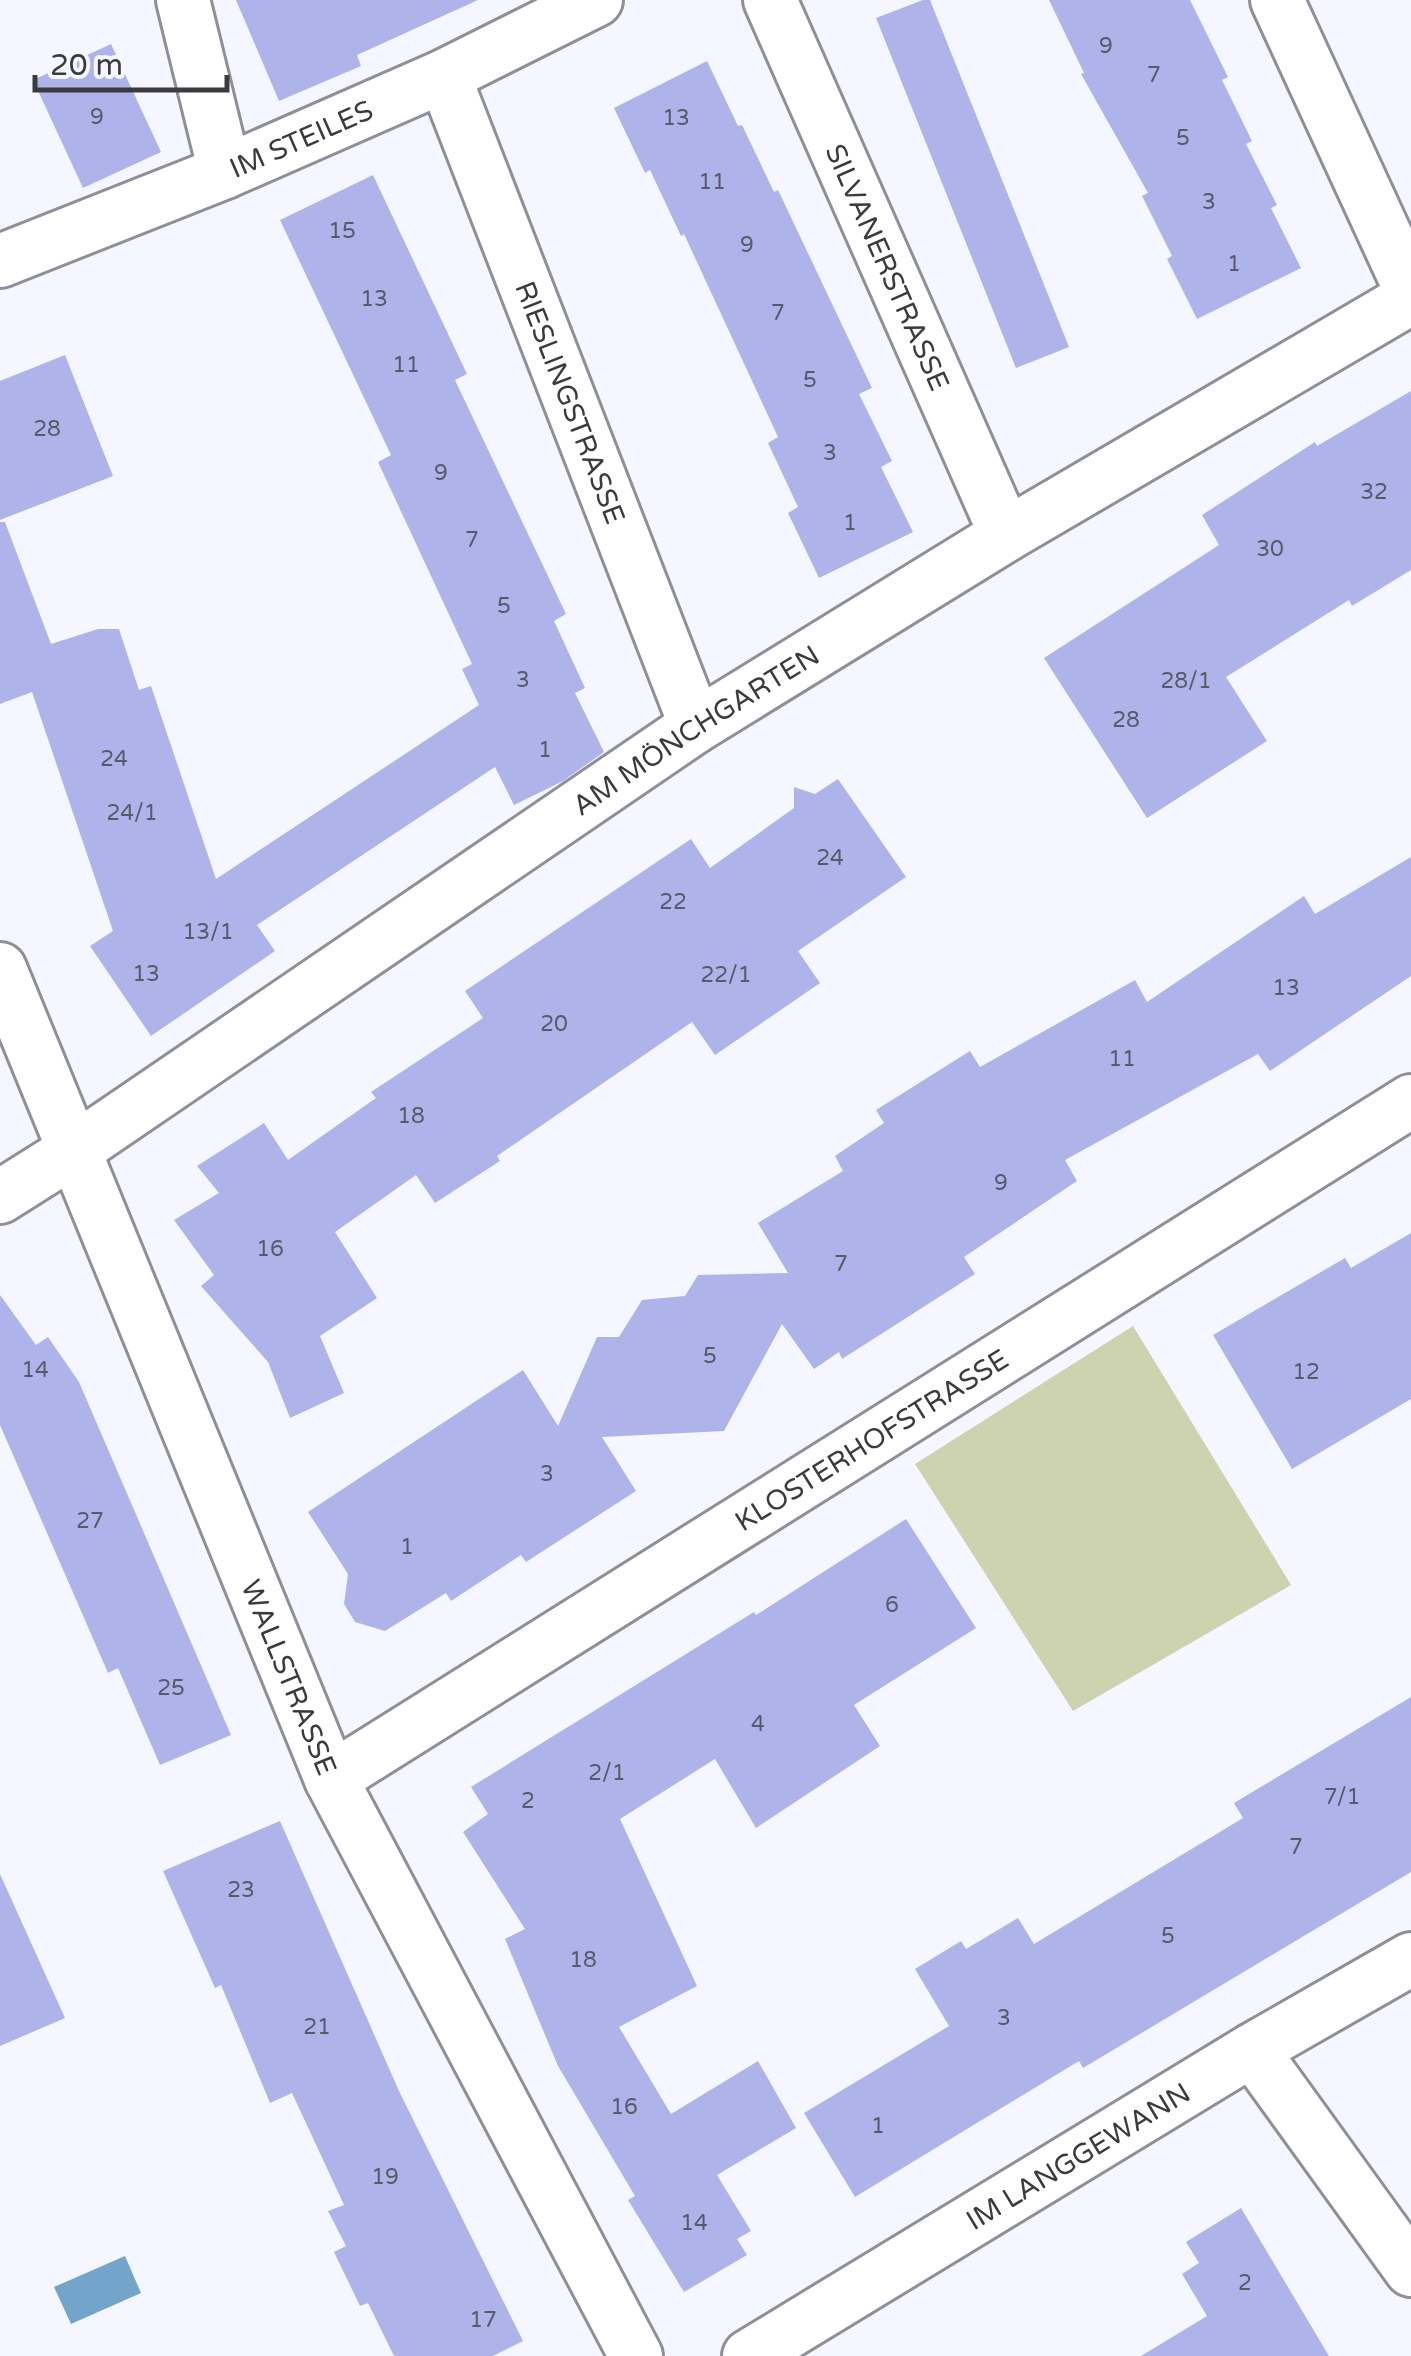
<svg xmlns="http://www.w3.org/2000/svg" width="1411" height="2356" viewBox="0 0 1411 2356" font-family="'Varela Round',sans-serif">
<style>
.green{fill:#cdd3ae}
.water{fill:#73a5ca}
.building{fill:#aeb4ea}
.lines{fill:none;stroke-linecap:round;stroke-linejoin:round}
.street-casing{stroke:#8e8f99;stroke-width:58}
.street{stroke:#fff;stroke-width:52}
.labels{text-anchor:middle;stroke-width:8;stroke-linejoin:round;paint-order:stroke}
.number-label{font-size:22px;fill:#58596a}
.street-label{font-size:28px;fill:#3b3b3f;stroke:#f5f6ff}
</style>
<rect width="100%" height="100%" fill="#f5f6ff"/>
<!-- green -->
<path class="green" d="M 1133,1326 L 1291,1585 L 1073,1711 L 915,1464 Z"/>
<!-- water -->
<path class="water" d="M 125,2256 L 141,2293 L 71,2324 L 54,2287 Z"/>
<!-- building -->
<path class="building" d="M 236,0 L 478,0 L 357,55 L 361,66 L 279,101 Z
M 923,0 L 930,0 L 1069,347 L 1016,368 L 876,18 Z
M 1049,0 L 1190,0 L 1228,77 L 1222,80 L 1252,141 L 1246,144 L 1277,205 L 1271,208 L 1301,268 L 1197,319 L 1167,259 L 1172,256 L 1142,196 L 1148,193 L 1081,74 L 1084,73 Z
M 111,44 L 161,152 L 83,188 L 33,80 Z
M 707,61 L 738,126 L 742,125 L 774,192 L 778,190 L 872,388 L 859,394 L 892,461 L 881,467 L 913,532 L 819,578 L 788,513 L 798,507 L 768,443 L 778,437 L 684,234 L 681,236 L 650,170 L 645,173 L 614,108 Z
M 373,175 L 467,374 L 455,380 L 566,614 L 554,621 L 585,688 L 575,693 L 604,752 L 563,781 L 514,805 L 495,767 L 257,925 L 275,951 L 151,1036 L 90,946 L 113,931 L 32,692 L 0,704 L 0,522 L 5,522 L 51,644 L 98,629 L 119,629 L 139,690 L 151,686 L 216,879 L 479,705 L 462,669 L 472,664 L 378,462 L 391,455 L 280,220 Z
M 65,355 L 113,476 L 0,520 L 0,381 Z
M 1411,391 L 1411,570 L 1352,606 L 1349,600 L 1226,677 L 1267,741 L 1147,818 L 1044,658 L 1219,545 L 1202,515 L 1315,442 L 1317,446 Z
M 838,779 L 906,877 L 798,951 L 820,983 L 715,1055 L 692,1022 L 497,1156 L 500,1161 L 435,1203 L 416,1175 L 335,1232 L 377,1298 L 320,1336 L 344,1393 L 290,1418 L 268,1362 L 201,1286 L 214,1275 L 174,1220 L 219,1193 L 197,1166 L 264,1123 L 288,1160 L 376,1098 L 371,1092 L 483,1018 L 465,991 L 691,839 L 710,868 L 794,808 L 794,787 L 815,794 Z
M 1411,857 L 1411,976 L 1270,1071 L 1258,1054 L 1065,1160 L 1077,1181 L 964,1257 L 975,1274 L 842,1359 L 839,1352 L 814,1369 L 782,1324 L 724,1431 L 602,1437 L 636,1491 L 526,1562 L 521,1555 L 451,1601 L 446,1593 L 385,1631 L 355,1622 L 344,1604 L 348,1574 L 308,1512 L 523,1370 L 558,1426 L 597,1337 L 619,1337 L 642,1300 L 685,1296 L 698,1275 L 788,1273 L 758,1223 L 843,1171 L 835,1156 L 884,1123 L 876,1110 L 970,1051 L 980,1067 L 1135,980 L 1147,1002 L 1304,896 L 1315,914 Z
M 1411,1233 L 1411,1399 L 1292,1469 L 1213,1335 L 1345,1258 L 1351,1268 Z
M 0,1295 L 36,1345 L 48,1337 L 79,1382 L 231,1735 L 160,1765 L 118,1668 L 108,1673 L 0,1425 Z
M 906,1519 L 976,1628 L 854,1705 L 880,1746 L 756,1828 L 715,1759 L 620,1819 L 697,1986 L 619,2027 L 671,2114 L 758,2061 L 796,2128 L 717,2175 L 751,2231 L 737,2239 L 747,2255 L 684,2292 L 628,2200 L 635,2196 L 558,2066 L 505,1939 L 525,1929 L 463,1832 L 488,1814 L 471,1787 L 754,1612 L 756,1615 Z
M 1411,1697 L 1411,1872 L 1083,2068 L 1079,2061 L 855,2197 L 804,2113 L 949,2026 L 915,1969 L 961,1941 L 966,1949 L 1018,1918 L 1034,1944 L 1243,1818 L 1234,1803 Z
M 280,1821 L 399,2091 L 523,2341 L 493,2356 L 394,2356 L 368,2303 L 360,2306 L 334,2252 L 346,2246 L 328,2211 L 344,2205 L 292,2093 L 270,2103 L 221,1985 L 215,1988 L 163,1871 Z
M 0,1874 L 65,2018 L 0,2046 Z
M 1241,2208 L 1329,2356 L 1141,2356 L 1207,2316 L 1182,2274 L 1199,2263 L 1186,2242 Z"/>
<g class="lines">
<!-- street casing -->
<g class="street-casing">
<g id="street">
<path d="M 183,0 L 225,172"/>
<path id="s1" d="M 770,0 L 1006,535"/>
<path d="M 1277,0 L 1411,291"/>
<path id="s2" d="M 444,76 L 696,726"/>
<path id="s3" d="M 0,261 L 225,172 L 444,76 L 596,0"/>
<path id="s4" d="M 0,969 L 331,1779 L 636,2356"/>
<path id="s5" d="M 0,1197 L 73,1151 L 696,726 L 1006,535 L 1411,298"/>
<path id="s6" d="M 331,1779 L 1411,1101"/>
<path d="M 1252,2050 L 1411,2270"/>
<path id="s7" d="M 749,2356 L 1252,2050 L 1411,1959"/>
</g>
</g>
<!-- street -->
<use href="#street" class="street"/>
</g>
<g class="labels">
<!-- number labels -->
<g class="number-label">
<text x="1106" y="53">9</text>
<text x="1154" y="82">7</text>
<text x="97" y="124">9</text>
<text x="676" y="125">13</text>
<text x="1183" y="145">5</text>
<text x="712" y="189">11</text>
<text x="1209" y="209">3</text>
<text x="342" y="238">15</text>
<text x="747" y="252">9</text>
<text x="1234" y="271">1</text>
<text x="374" y="306">13</text>
<text x="778" y="320">7</text>
<text x="406" y="372">11</text>
<text x="810" y="387">5</text>
<text x="47" y="436">28</text>
<text x="830" y="460">3</text>
<text x="441" y="480">9</text>
<text x="1374" y="499">32</text>
<text x="850" y="530">1</text>
<text x="472" y="547">7</text>
<text x="1270" y="556">30</text>
<text x="504" y="613">5</text>
<text x="523" y="687">3</text>
<text x="1186" y="688">28/1</text>
<text x="1126" y="727">28</text>
<text x="545" y="757">1</text>
<text x="114" y="766">24</text>
<text x="132" y="820">24/1</text>
<text x="830" y="865">24</text>
<text x="673" y="909">22</text>
<text x="208" y="939">13/1</text>
<text x="146" y="981">13</text>
<text x="726" y="982">22/1</text>
<text x="1286" y="995">13</text>
<text x="554" y="1031">20</text>
<text x="1122" y="1066">11</text>
<text x="411" y="1123">18</text>
<text x="1001" y="1190">9</text>
<text x="270" y="1256">16</text>
<text x="841" y="1271">7</text>
<text x="710" y="1363">5</text>
<text x="35" y="1377">14</text>
<text x="1306" y="1379">12</text>
<text x="547" y="1481">3</text>
<text x="90" y="1528">27</text>
<text x="407" y="1554">1</text>
<text x="892" y="1612">6</text>
<text x="171" y="1695">25</text>
<text x="758" y="1731">4</text>
<text x="607" y="1780">2/1</text>
<text x="1342" y="1804">7/1</text>
<text x="528" y="1808">2</text>
<text x="1296" y="1854">7</text>
<text x="241" y="1897">23</text>
<text x="1168" y="1943">5</text>
<text x="583" y="1967">18</text>
<text x="1004" y="2025">3</text>
<text x="317" y="2034">21</text>
<text x="624" y="2114">16</text>
<text x="878" y="2133">1</text>
<text x="385" y="2184">19</text>
<text x="694" y="2230">14</text>
<text x="1245" y="2290">2</text>
<text x="483" y="2327">17</text>
</g>
<!-- street labels -->
<g class="street-label">
<text dy="10" stroke="none"><textPath href="#s3" startOffset="325">IM STEILES</textPath></text>
<text dy="10" stroke="none"><textPath href="#s1" startOffset="292">SILVANERSTRASSE</textPath></text>
<text dy="10" stroke="none"><textPath href="#s2" startOffset="350">RIESLINGSTRASSE</textPath></text>
<text dy="10" stroke="none"><textPath href="#s5" startOffset="838">AM MÖNCHGARTEN</textPath></text>
<text dy="10" stroke="none"><textPath href="#s6" startOffset="638">KLOSTERHOFSTRASSE</textPath></text>
<text dy="10" stroke="none"><textPath href="#s4" startOffset="765">WALLSTRASSE</textPath></text>
<text dy="10" stroke="none"><textPath href="#s7" startOffset="385">IM LANGGEWANN</textPath></text>
</g>
</g>
<!-- scale -->
<path d="M35 75v15h192v-15" fill="none" stroke="#3b3b3f" stroke-width="5"/>
<text x="50" y="75" font-size="30" fill="#3b3b3f" stroke="#f5f6ff" stroke-width="8" paint-order="stroke">20 m</text>
</svg>
